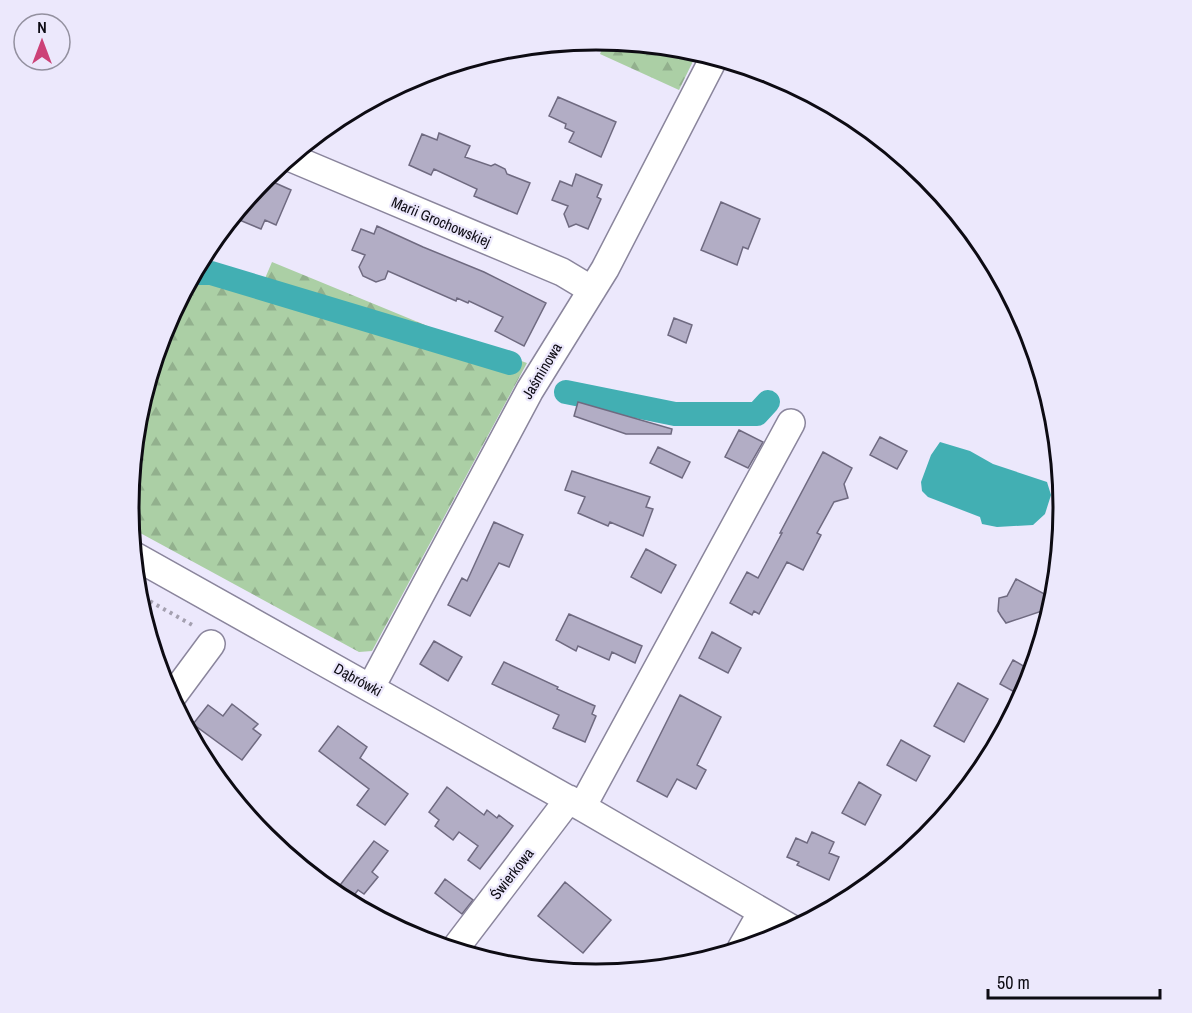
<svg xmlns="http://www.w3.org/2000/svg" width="1192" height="1013" viewBox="0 0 1192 1013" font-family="'Archivo Narrow',sans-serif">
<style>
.forest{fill:url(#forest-firs)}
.water{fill:#42afb3}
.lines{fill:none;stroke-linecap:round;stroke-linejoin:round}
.canal{stroke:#42afb3;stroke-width:24}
.building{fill:#b2adc5;stroke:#6f6a80;stroke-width:1.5}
.minor-casing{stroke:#8a859c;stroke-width:30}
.path{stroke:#a4a0b0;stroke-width:4;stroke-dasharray:3 4.5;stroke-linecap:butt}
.minor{stroke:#fff;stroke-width:27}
.labels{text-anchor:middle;stroke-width:4.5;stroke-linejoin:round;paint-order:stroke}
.street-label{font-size:15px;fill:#0d0b13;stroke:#ece8fc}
.rim{fill:none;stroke:#0d0b13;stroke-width:3}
</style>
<defs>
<pattern id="forest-firs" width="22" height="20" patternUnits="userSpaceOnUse" patternTransform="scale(1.5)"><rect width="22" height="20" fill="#abcfa5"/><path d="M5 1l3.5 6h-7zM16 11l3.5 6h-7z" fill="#92b08d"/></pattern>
</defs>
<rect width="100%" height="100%" fill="#ece8fc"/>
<!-- forest -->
<path class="forest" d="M 606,40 L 688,48 L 698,51 L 679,90 L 600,54 Z
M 272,262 L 464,341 L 527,363 L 372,651 L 359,652 L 131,528 L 129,506 L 138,415 L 164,327 L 197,266 L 212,267 L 263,283 Z"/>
<!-- water -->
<path class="water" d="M 940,442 L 970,451 L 993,464 L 1047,482 L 1051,495 L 1045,514 L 1033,525 L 997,527 L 982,524 L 980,517 L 928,497 L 922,491 L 921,482 L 931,455 Z"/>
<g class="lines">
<!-- canal -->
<path class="canal" d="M 193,273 L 211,273 L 510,363
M 566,392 L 675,414 L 757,414 L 768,402"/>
</g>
<!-- building -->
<path class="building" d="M 558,97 L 616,122 L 601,157 L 569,142 L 574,132 L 565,128 L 566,124 L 549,116 Z
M 439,133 L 470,146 L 465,157 L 491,166 L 495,164 L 505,169 L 507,174 L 530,183 L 517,214 L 474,196 L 477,189 L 434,169 L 431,175 L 409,165 L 422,134 L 437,140 Z
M 576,174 L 602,185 L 597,197 L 601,199 L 588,229 L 576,224 L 569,227 L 564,214 L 568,206 L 552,200 L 560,181 L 572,186 Z
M 264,178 L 291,190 L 276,225 L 265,220 L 261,229 L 232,217 Z
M 721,202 L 760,219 L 748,249 L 743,247 L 737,265 L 701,250 Z
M 377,226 L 423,247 L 484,272 L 546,303 L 524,346 L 495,331 L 503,317 L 469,301 L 468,303 L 457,298 L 456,301 L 388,271 L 385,279 L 376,282 L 363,276 L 359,267 L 365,255 L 352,250 L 361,229 L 374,234 Z
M 674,318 L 692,325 L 686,343 L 668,335 Z
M 578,402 L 672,429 L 671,434 L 626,434 L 574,416 Z
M 739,430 L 763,442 L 748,468 L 725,457 Z
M 880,437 L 907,451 L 897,469 L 870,455 Z
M 658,447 L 690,462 L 682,478 L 650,463 Z
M 823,452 L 852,468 L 844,484 L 848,498 L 834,502 L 817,533 L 821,535 L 803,570 L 787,562 L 759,614 L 754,611 L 752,615 L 730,603 L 747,572 L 758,578 L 782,533 L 780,533 Z
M 572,471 L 650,497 L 646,507 L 653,509 L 643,536 L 610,522 L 608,526 L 578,513 L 585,497 L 565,490 Z
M 494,522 L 523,535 L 509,567 L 499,563 L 470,616 L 448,605 L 462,578 L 467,581 Z
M 646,549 L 676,565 L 661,593 L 631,577 Z
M 1016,579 L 1054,599 L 1051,608 L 1006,623 L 1001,616 L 998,611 L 999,598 L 1007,596 Z
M 569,614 L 642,646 L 635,663 L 612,652 L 609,660 L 578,646 L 576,651 L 556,640 Z
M 712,632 L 741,648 L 728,673 L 699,658 Z
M 434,641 L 462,657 L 448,681 L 420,664 Z
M 1013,660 L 1032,671 L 1028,686 L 1022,696 L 1000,684 Z
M 504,662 L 558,687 L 557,689 L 595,706 L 592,714 L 596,716 L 585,742 L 553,728 L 559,715 L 492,684 Z
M 958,683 L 988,699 L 964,742 L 934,726 Z
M 680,695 L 721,717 L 697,765 L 706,770 L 696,789 L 677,779 L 667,797 L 637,781 Z
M 232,704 L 258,724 L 253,729 L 261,735 L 242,760 L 193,724 L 208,705 L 223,716 Z
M 338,726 L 367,747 L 360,758 L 408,794 L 385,825 L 357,805 L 369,789 L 319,751 Z
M 901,740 L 930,756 L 916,781 L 887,765 Z
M 859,782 L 881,795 L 865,825 L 842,813 Z
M 447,787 L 484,815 L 487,810 L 497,818 L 499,815 L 513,826 L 480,869 L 468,860 L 478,846 L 459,832 L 453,840 L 435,826 L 439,820 L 429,812 Z
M 812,832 L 834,842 L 829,853 L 839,857 L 829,880 L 797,865 L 799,862 L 787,857 L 796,838 L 807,843 Z
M 374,841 L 388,851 L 372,872 L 378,877 L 364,894 L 358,890 L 349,902 L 336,895 L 334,893 Z
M 445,879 L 473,900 L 462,914 L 435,893 Z
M 565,882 L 611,920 L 583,953 L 538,916 Z"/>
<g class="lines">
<!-- minor casing -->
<g class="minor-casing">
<path id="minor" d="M 289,157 L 562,272 L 592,290
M 133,555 L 582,807 L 792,929
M 371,687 L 530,390 L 605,269 L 715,56
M 171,698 L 211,644
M 582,807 L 791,423
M 741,949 L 762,912
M 454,950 L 569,799"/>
</g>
<!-- path -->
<path class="path" d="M 137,594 L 194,626"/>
<!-- minor -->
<use href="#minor" class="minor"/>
</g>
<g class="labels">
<!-- street labels -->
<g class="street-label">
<text transform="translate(441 222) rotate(23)" y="5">Marii Grochowskiej</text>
<text transform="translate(542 371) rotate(-59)" y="5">Jaśminowa</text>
<text transform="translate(358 680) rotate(29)" y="5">Dąbrówki</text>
<text transform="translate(512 874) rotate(-52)" y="5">Świerkowa</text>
</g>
</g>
<!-- crop -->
<path d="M0 0H1192V1013H0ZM139 507a457 457 0 1 1 914 0a457 457 0 1 1-914 0Z" fill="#ece8fc" fill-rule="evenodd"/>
<path class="rim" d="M139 507a457 457 0 1 1 914 0a457 457 0 1 1-914 0Z"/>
<!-- north arrow -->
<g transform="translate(42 42)"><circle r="28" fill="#ece8fc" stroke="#93909f" stroke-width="1.5"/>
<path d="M0-4.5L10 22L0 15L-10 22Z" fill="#cc4177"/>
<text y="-9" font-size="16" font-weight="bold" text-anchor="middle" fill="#0d0b13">N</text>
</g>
<!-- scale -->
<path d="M988 989v9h172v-9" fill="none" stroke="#0d0b13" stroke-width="3"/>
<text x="997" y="989" font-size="18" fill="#0d0b13" stroke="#ece8fc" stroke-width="4.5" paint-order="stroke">50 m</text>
</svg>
